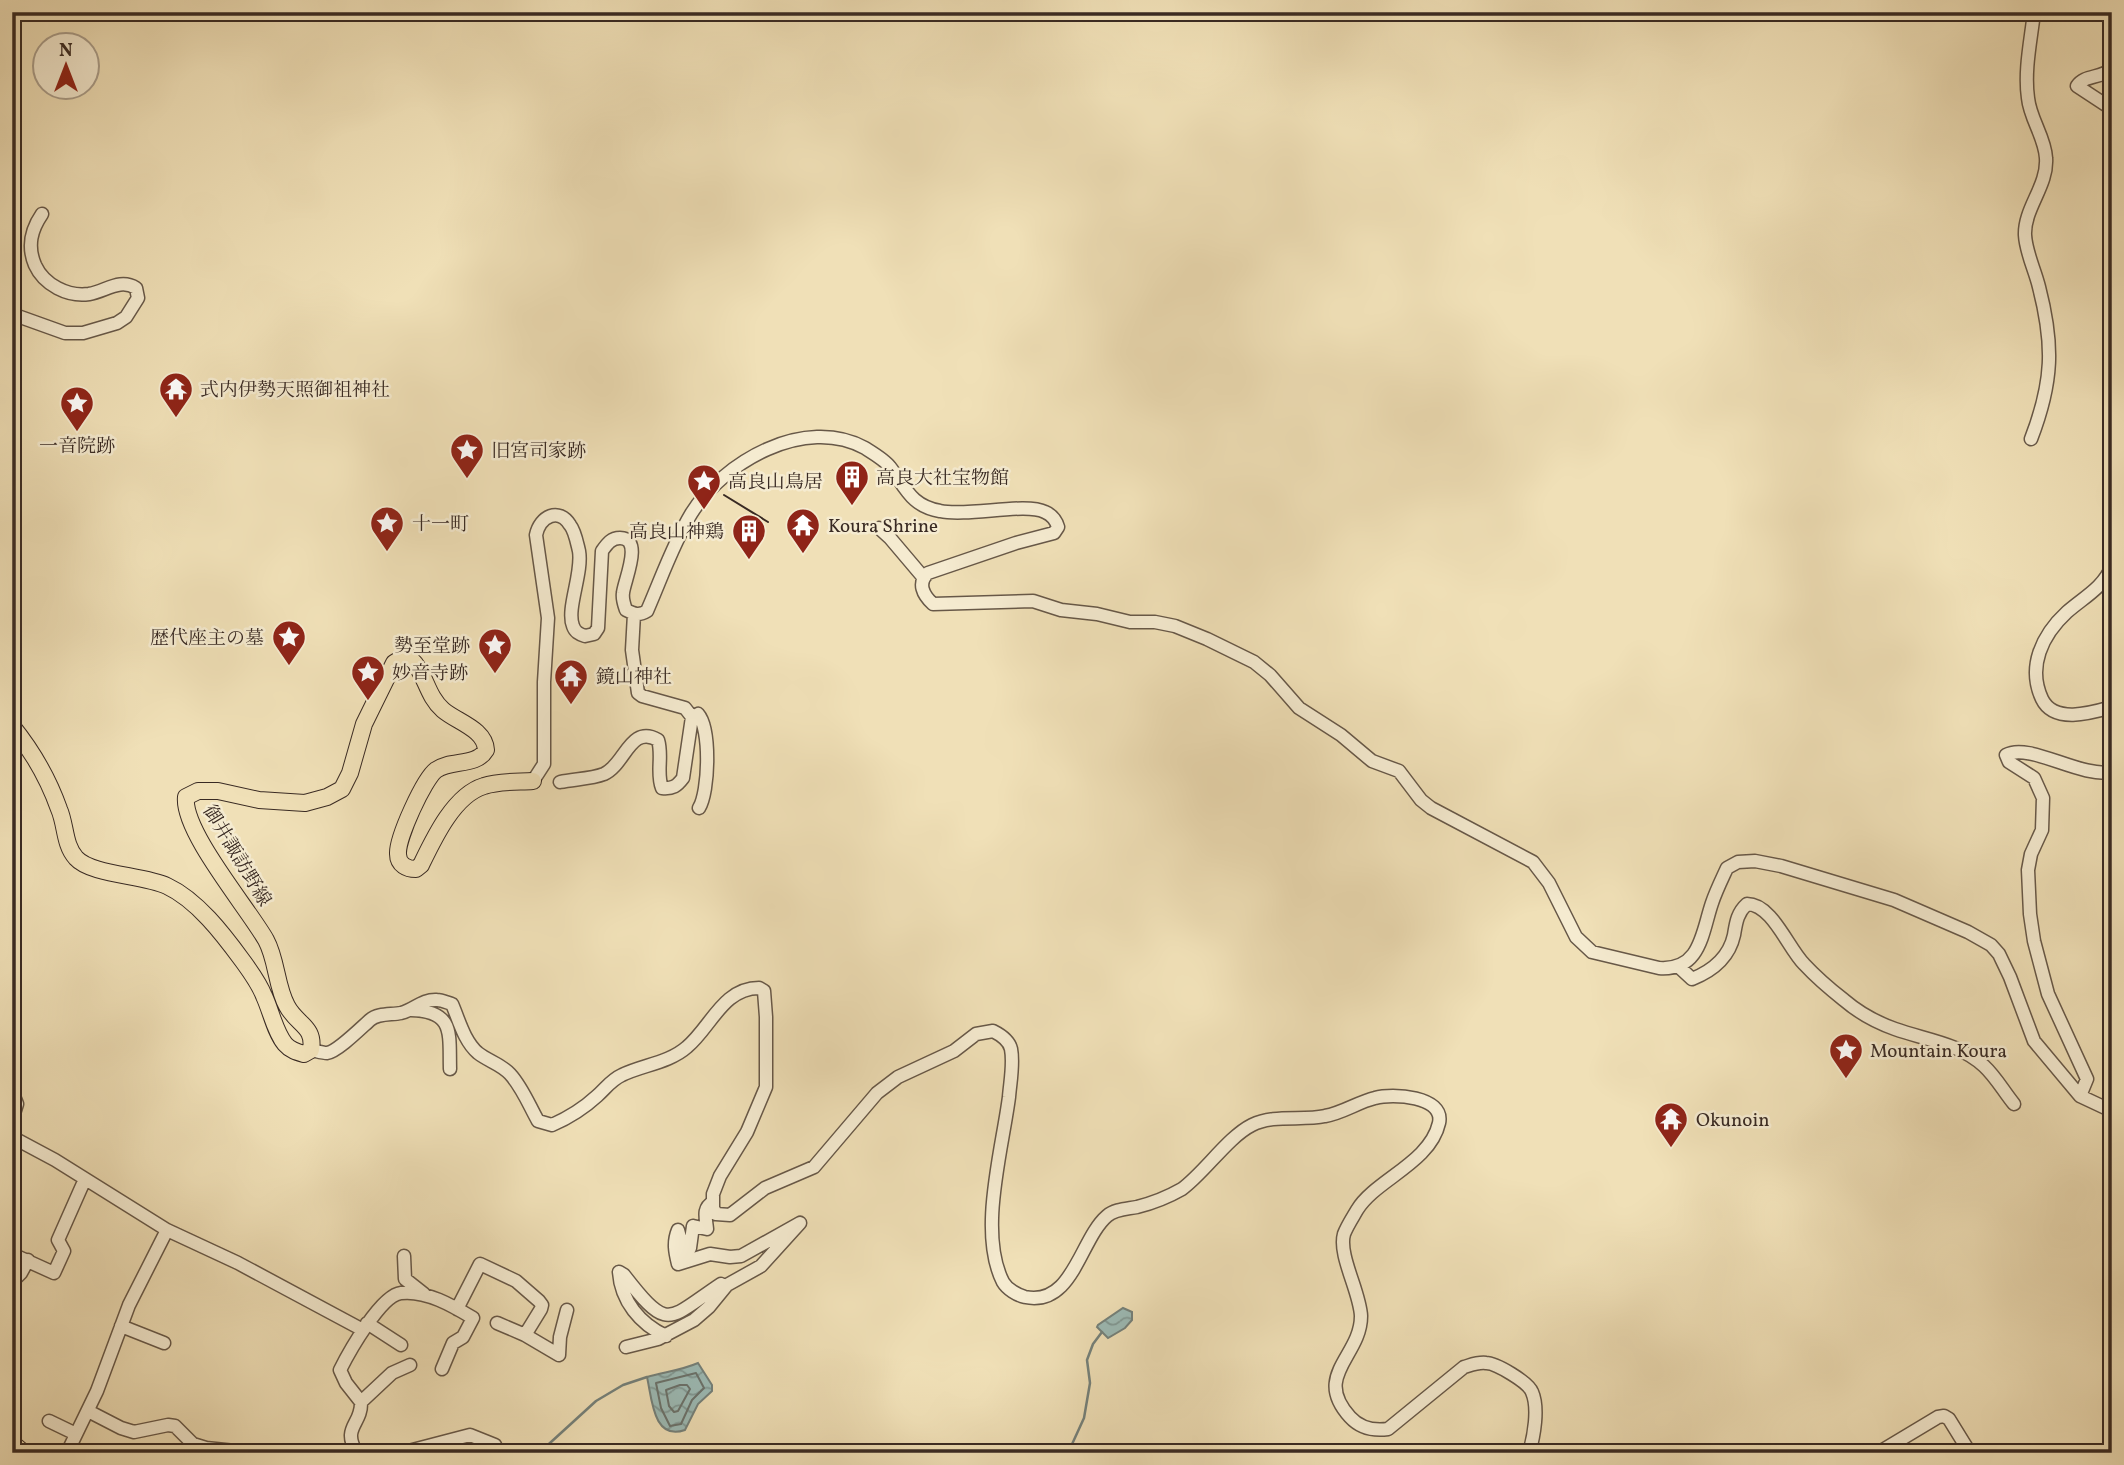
<svg xmlns="http://www.w3.org/2000/svg" width="2124" height="1465" viewBox="0 0 2124 1465" font-family="Vollkorn,'Noto Serif JP',serif">
<style>
.water{fill:url(#water-waves);stroke:#74817b;stroke-width:2}
.lines{fill:none;stroke-linecap:round;stroke-linejoin:round}
.shore{stroke:#6a726c;stroke-width:2}
.stream{stroke:#74817b;stroke-width:2.5}
.minor-casing{stroke:#675848;stroke-width:15}
.major-casing{stroke:#392a23;stroke-width:18}
.minor{stroke:#f5ebd0;stroke-width:12}
.major{stroke:#f0e0b7;stroke-width:16}
.tram{stroke:#392a23;stroke-width:2}
.labels{text-anchor:middle;stroke-width:5;stroke-linejoin:round;paint-order:stroke}
.poi-label{font-size:19px;fill:#392a23;stroke:#f5ebd0;text-anchor:start}
.street-label{font-size:19px;fill:#392a23;stroke:#f5ebd0}
</style>
<defs>
<pattern id="water-waves" width="16" height="10" patternUnits="userSpaceOnUse" patternTransform="scale(1.75)"><rect width="16" height="10" fill="#9cbbb6"/><path d="M0 5q4-4 8 0t8 0" fill="none" stroke="#809894"/></pattern>
</defs>
<rect width="100%" height="100%" fill="#f0e0b7"/>
<filter id="stains"><feTurbulence type="fractalNoise" baseFrequency=".00286" numOctaves="4"/><feColorMatrix values="0 0 0 0 .2 0 0 0 0 .09 0 0 0 0 .02 0 0 0 .5 -.17"/></filter>
<radialGradient id="worn" r=".72"><stop offset=".6" stop-color="#630" stop-opacity="0"/><stop offset="1" stop-color="#630" stop-opacity=".3"/></radialGradient>
<!-- water -->
<path class="water" d="M 1123,1308 L 1132,1312 L 1132,1320 L 1125,1328 L 1108,1338 L 1097,1327 L 1098,1325 Z
M 698,1363 L 712,1385 L 712,1391 L 698,1404 L 685,1430 C 653,1441 652,1399 647,1377 C 665,1372 682,1370 698,1363 Z"/>
<g class="lines">
<!-- shore -->
<path class="shore" d="M 696,1373 L 704,1388 L 692,1400 L 681,1424 L 670,1426 L 661,1408 L 656,1383 Z
M 680,1385 L 687,1385 L 690,1389 L 678,1411 L 674,1412 L 669,1406 L 666,1390 Z"/>
<!-- stream -->
<path class="stream" d="M 539,1453 L 596,1401 L 623,1385 L 647,1377
M 1068,1453 L 1084,1418 L 1090,1383 L 1087,1360 L 1093,1344 L 1102,1332"/>
<!-- minor casing -->
<g class="minor-casing">
<path id="minor" d="M 2112,68 C 2102,79 2085,74 2077,86 L 2112,109
M 12,314 L 65,333 L 83,333 L 117,323 L 126,317 L 138,298 L 136,288 C 120,278 106,291 89,294 C 68,297 44,285 35,265 C 27,246 31,230 42,214
M 2031,439 C 2053,382 2054,345 2039,287 C 2035,270 2026,253 2025,235 C 2024,208 2048,186 2046,158 C 2045,137 2030,119 2028,98 C 2024,70 2031,40 2034,12
M 879,528 L 890,538 L 923,577
M 2112,566 C 2103,588 2084,597 2067,612 C 2042,635 2027,667 2042,699 C 2054,724 2091,713 2112,707
M 692,717 L 698,714 C 711,729 709,792 699,808
M 533,781 L 544,764 L 544,682 L 548,618 L 536,535 C 540,516 559,507 570,525 C 575,531 577,543 579,551 C 583,573 566,609 573,626 C 575,632 579,634 585,636 L 594,634 L 598,628 L 602,551 C 607,544 611,538 620,538 C 644,538 624,581 623,593 C 622,599 624,604 626,610 C 634,614 639,616 647,611 C 661,579 673,544 691,514 C 723,462 805,415 865,448 C 873,453 885,460 890,467 C 906,488 911,506 940,511 C 968,517 1026,502 1045,512 C 1052,515 1056,520 1058,527 L 1054,533 L 1016,543 L 928,573 C 917,583 923,595 933,604 L 1033,601 L 1061,610 L 1097,614 L 1130,622 L 1155,622 L 1175,626 L 1207,639 L 1254,662 L 1270,675 L 1299,708 L 1341,735 L 1372,761 L 1399,771 L 1421,800 L 1431,808 L 1533,862 L 1549,883 L 1576,937 L 1592,952 L 1659,968 C 1701,971 1702,932 1712,903 C 1716,891 1722,879 1727,868 L 1738,862 L 1755,861 L 1781,866 L 1894,900 L 1968,932 L 1991,945 L 1999,954 L 2010,977 L 2034,1041 L 2080,1096 L 2112,1111
M 560,782 C 574,779 591,779 604,774 C 625,765 630,724 658,740 C 663,756 656,773 662,788 C 673,789 677,786 683,778 L 692,717 L 685,708 L 642,696 L 638,693 L 632,650 L 634,614
M 1678,966 L 1692,979 C 1712,971 1729,958 1734,935 C 1736,923 1737,913 1747,904 C 1772,904 1788,948 1804,964 C 1816,977 1830,989 1844,1000 C 1858,1012 1878,1023 1895,1029 C 1926,1040 1959,1043 1984,1066 C 1996,1077 2004,1092 2014,1104
M 411,1010 C 455,1011 449,1034 450,1069
M 311,1050 C 316,1051 323,1053 327,1053 C 337,1052 362,1027 370,1020 C 378,1013 391,1015 401,1013 C 414,1010 422,999 437,1000 C 442,1000 448,1003 452,1004 C 459,1020 464,1041 478,1053 C 488,1061 501,1064 510,1074 C 522,1087 529,1105 538,1121 L 552,1125 C 568,1118 584,1108 597,1096 C 606,1088 611,1080 622,1075 C 642,1065 669,1063 687,1047 C 711,1027 723,988 759,988 L 764,991 L 766,1017 L 766,1087 L 747,1132 L 720,1176 L 713,1194 L 713,1208 L 716,1214 L 730,1215 L 765,1188 L 814,1167 L 877,1093 L 898,1077 L 954,1051 L 976,1034 L 993,1031 C 1001,1035 1009,1040 1011,1049 C 1014,1064 1010,1083 1009,1097 C 1002,1151 978,1233 1003,1282 C 1007,1289 1017,1295 1025,1297 C 1073,1307 1080,1239 1107,1216 C 1115,1209 1127,1209 1137,1207 C 1153,1203 1168,1197 1182,1189 C 1205,1172 1228,1137 1252,1125 C 1274,1114 1302,1121 1325,1116 C 1343,1113 1358,1102 1375,1098 C 1392,1093 1445,1096 1439,1123 C 1430,1163 1375,1180 1357,1210 C 1353,1217 1347,1226 1344,1234 C 1338,1255 1360,1292 1361,1316 C 1361,1357 1312,1375 1350,1417 C 1360,1428 1373,1431 1388,1429 L 1464,1367 C 1471,1365 1478,1362 1486,1363 C 1496,1363 1528,1382 1532,1392 C 1539,1408 1534,1436 1529,1453
M 12,1091 L 17,1104 L 12,1120
M 2080,1096 L 2087,1079 L 2048,994 L 2034,941 L 2030,914 L 2028,870 L 2031,854 L 2042,830 L 2043,798 L 2034,778 L 2009,762 L 2006,755 C 2029,742 2080,778 2112,772
M 12,1137 L 55,1160 L 167,1230 L 238,1263 L 363,1330
M 12,1254 L 54,1273 L 64,1251 L 58,1240 L 85,1179
M 404,1256 L 405,1279 L 424,1294
M 12,1282 L 21,1273 L 28,1260
M 457,1309 L 480,1264 L 516,1281 L 539,1301 L 542,1305 L 541,1309 L 525,1335 L 559,1355 L 560,1337 L 567,1310
M 367,1323 L 401,1345
M 497,1323 L 525,1335
M 121,1326 L 164,1343
M 666,1336 C 640,1324 621,1301 619,1272 L 624,1275 C 669,1333 667,1320 721,1284
M 626,1347 L 658,1339 L 694,1320 L 709,1307 L 727,1285 L 761,1266 L 800,1223 L 741,1256 L 730,1257 L 710,1254 L 678,1264 C 675,1252 673,1242 678,1230 L 685,1256 L 690,1248 L 693,1226 L 707,1229 C 706,1218 702,1208 713,1202
M 361,1402 L 392,1373 L 410,1365
M 88,1411 L 121,1428 L 134,1432 L 168,1425 L 175,1426 L 193,1444 L 206,1448 L 254,1453
M 49,1421 L 76,1434
M 67,1453 L 97,1391 L 129,1305 L 167,1230
M 357,1453 C 341,1427 362,1425 361,1402 L 346,1383 L 340,1370 C 349,1352 381,1295 401,1293 C 426,1290 453,1306 473,1318 L 463,1337 L 453,1343 L 442,1369
M 401,1453 L 470,1435 L 495,1445
M 1878,1453 L 1938,1417 L 1944,1416 L 1949,1419 L 1970,1453"/>
</g>
<!-- major casing -->
<g class="major-casing">
<path id="major" d="M 12,726 C 33,752 48,778 59,809 C 66,825 64,845 76,858 C 91,875 144,875 167,886 C 197,900 223,934 242,960 C 250,971 259,983 264,996 C 271,1011 275,1032 285,1044 C 290,1050 297,1052 304,1054 L 311,1050 C 315,1026 297,1025 287,1006 C 276,986 277,960 266,940 C 248,908 182,831 186,797 L 198,791 L 218,791 L 259,800 L 305,803 L 327,797 L 342,789 L 350,773 L 364,724 L 394,663 L 402,658 L 410,658 C 426,673 426,695 443,710 C 457,722 485,729 486,750 C 476,767 451,759 436,770 C 424,779 397,838 398,854 C 398,865 407,869 416,869 L 421,865 C 434,838 454,795 484,786 C 498,781 517,782 533,781
M 12,1443 L 24,1453"/>
</g>
<!-- minor -->
<use href="#minor" class="minor"/>
<!-- major -->
<use href="#major" class="major"/>
<!-- tram -->
<path class="tram" d="M 724,495 L 768,522"/>
</g>
<!-- icons -->
<defs>
<g id="temple-pin" transform="scale(1.75)"><path d="M0 17L-7.5 6A9.5 9.5 0 1 1 7.5 6Z" fill="#8f2418" stroke="#f5ebd0"/><path d="M0-6L5-2H3V0L6.5 2.5H4V6H1.5V3h-3V6H-4V2.5H-6.5L-3 0V-2H-5Z" fill="#fff"/></g>
<g id="sight-pin" transform="scale(1.75)"><path d="M0 17L-7.5 6A9.5 9.5 0 1 1 7.5 6Z" fill="#8f2418" stroke="#f5ebd0"/><path d="M0-6L1.8-2.2L6-1.7L2.9 1.2L3.7 5.4L0 3.3L-3.7 5.4L-2.9 1.2L-6-1.7L-1.8-2.2Z" fill="#fff"/></g>
<g id="building-pin" transform="scale(1.75)"><path d="M0 17L-7.5 6A9.5 9.5 0 1 1 7.5 6Z" fill="#8f2418" stroke="#f5ebd0"/><path d="M-4-6H4V6H1V3H-1V6H-4ZM-2.5-4.3h1.7v1.8h-1.7ZM.8-4.3h1.7v1.8H.8ZM-2.5-1h1.7V.8h-1.7ZM.8-1h1.7V.8H.8Z" fill="#fff"/></g>
</defs>
<g fill-rule="evenodd">
<use href="#temple-pin" x="176" y="389"/>
<use href="#sight-pin" x="77" y="403"/>
<use href="#sight-pin" x="467" y="450"/>
<use href="#building-pin" x="852" y="477"/>
<use href="#sight-pin" x="704" y="481"/>
<use href="#sight-pin" x="387" y="523"/>
<use href="#temple-pin" x="803" y="525"/>
<use href="#building-pin" x="749" y="531"/>
<use href="#sight-pin" x="289" y="637"/>
<use href="#sight-pin" x="495" y="645"/>
<use href="#sight-pin" x="368" y="672"/>
<use href="#temple-pin" x="571" y="676"/>
<use href="#sight-pin" x="1846" y="1050"/>
<use href="#temple-pin" x="1671" y="1119"/>
</g>
<g class="labels">
<!-- poi labels -->
<g class="poi-label">
<text x="200" y="396">式内伊勢天照御祖神社</text>
<text x="77" y="452" text-anchor="middle">一音院跡</text>
<text x="491" y="457">旧宮司家跡</text>
<text x="876" y="484">高良大社宝物館</text>
<text x="728" y="488">高良山鳥居</text>
<text x="412" y="530">十一町</text>
<text x="828" y="532">Koura Shrine</text>
<text x="724" y="538" text-anchor="end">高良山神鶏</text>
<text x="264" y="644" text-anchor="end">歴代座主の墓</text>
<text x="470" y="652" text-anchor="end">勢至堂跡</text>
<text x="392" y="679">妙音寺跡</text>
<text x="596" y="683">鏡山神社</text>
<text x="1870" y="1057">Mountain Koura</text>
<text x="1696" y="1126">Okunoin</text>
</g>
<!-- street labels -->
<g class="street-label">
<text transform="translate(238 855) rotate(59)" y="7">御井諏訪野線</text>
</g>
</g>
<!-- margin -->
<rect width="2124" height="1465" fill="none" stroke="#f0e0b7" stroke-width="42"/>
<rect x="14" y="14" width="2096" height="1437" fill="none" stroke="#392a23" stroke-width="3.5"/>
<rect x="21" y="21" width="2082" height="1423" fill="none" stroke="#392a23" stroke-width="2"/>
<!-- north arrow -->
<g transform="translate(66 66)"><circle r="33" fill="#f5ebd0" stroke="#aa9e8b" stroke-width="2"/>
<path d="M0-5L12 26L0 18L-12 26Z" fill="#8f2418"/>
<text y="-10" font-size="19" font-weight="bold" text-anchor="middle" fill="#392a23">N</text>
</g>
<rect width="100%" height="100%" filter="url(#stains)"/>
<rect width="100%" height="100%" fill="url(#worn)"/>
</svg>
